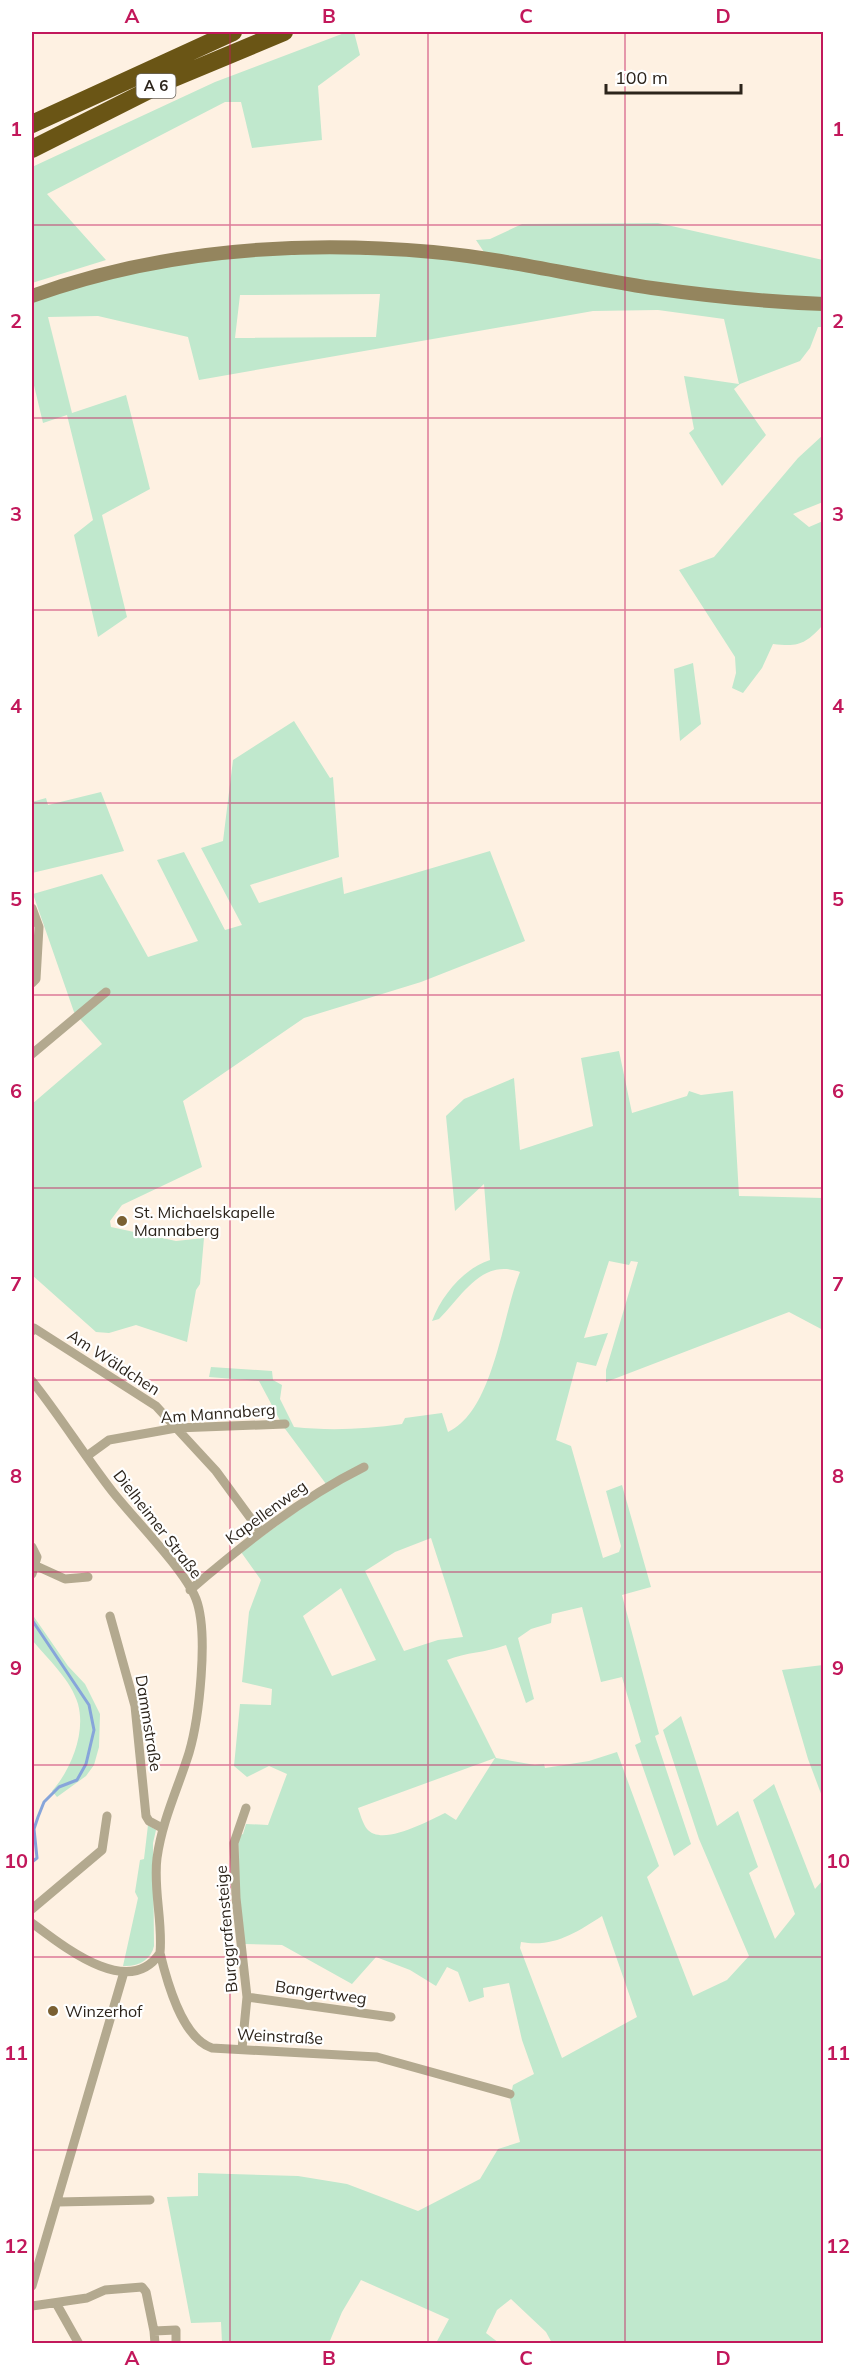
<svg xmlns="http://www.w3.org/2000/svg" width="855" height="2375" viewBox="0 0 855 2375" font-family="Mulish,sans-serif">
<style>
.green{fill:#c0e8cd;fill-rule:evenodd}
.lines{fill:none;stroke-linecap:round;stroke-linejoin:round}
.stream{stroke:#87a5da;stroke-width:3}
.street{stroke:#b3a98f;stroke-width:9}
.secondary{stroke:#94855e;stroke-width:14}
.highway{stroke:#6a5515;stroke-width:18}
.grid{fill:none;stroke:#c2185b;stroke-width:1.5;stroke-opacity:0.55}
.poi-dot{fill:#7a6032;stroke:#fff;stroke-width:2}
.labels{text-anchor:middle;stroke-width:4.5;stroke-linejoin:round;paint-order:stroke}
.shield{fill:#fff;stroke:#6b665f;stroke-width:1.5}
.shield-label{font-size:15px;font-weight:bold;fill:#2c241b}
.poi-label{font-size:16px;fill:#2c241b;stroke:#fff;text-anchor:start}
.street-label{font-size:16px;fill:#2c241b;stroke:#fff}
.neatline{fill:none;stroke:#c2185b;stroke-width:2}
.grid-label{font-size:20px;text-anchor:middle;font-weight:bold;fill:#c2185b}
</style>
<rect width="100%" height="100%" fill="#fef1e2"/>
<!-- green -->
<path class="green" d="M 347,32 L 354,32 L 360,55 L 318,86 L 322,140 L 252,148 L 241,102 L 225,102 L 47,194 L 106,260 L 32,283 L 32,167 L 215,82 Z
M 658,223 L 823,260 L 823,298 C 710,295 598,273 486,255 L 476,240 L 490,239 L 522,224 Z
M 395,252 L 823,309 L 824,327 L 818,327 L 810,348 L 800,361 L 740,384 L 734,389 L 766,435 L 722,486 L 689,433 L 694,429 L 684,376 L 739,384 L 724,319 L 658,310 L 593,311 L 199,380 L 188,337 L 98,316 L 48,317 L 72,413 L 126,395 L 150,489 L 102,515 L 127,617 L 98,637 L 74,535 L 93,520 L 67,415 L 43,423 L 32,377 L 32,301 L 145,268 L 254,253 ZM 380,294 L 376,337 L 235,338 L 240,295 Z
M 823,435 L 823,502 L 793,514 L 809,527 L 823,521 L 823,625 C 805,644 800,647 773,644 L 762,668 L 743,693 L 732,688 L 736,673 L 735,657 L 679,570 L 714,557 L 798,458 Z
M 693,663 L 701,724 L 680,741 L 674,669 Z
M 294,721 L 330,778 L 333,777 L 339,857 L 250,885 L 259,903 L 342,877 L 344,894 L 490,851 L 525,941 L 421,982 L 304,1018 L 183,1101 L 202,1167 L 122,1205 L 110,1221 L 111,1227 L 176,1241 L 204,1238 L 200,1284 L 196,1290 L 187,1342 L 136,1325 L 109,1333 L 96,1332 L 32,1275 L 32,1104 L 102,1044 L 74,1012 L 33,894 L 102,874 L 148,957 L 198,941 L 157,860 L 184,852 L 225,930 L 242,925 L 201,848 L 223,841 L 233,760 Z
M 101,792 L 124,851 L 32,873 L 32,802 L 46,798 L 48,805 Z
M 619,1051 L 632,1113 L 687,1096 L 689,1091 L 701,1095 L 733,1091 L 739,1196 L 823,1198 L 823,1330 L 789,1312 L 606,1382 L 606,1370 L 638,1262 L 631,1261 L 629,1265 L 609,1261 L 584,1338 L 608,1333 L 596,1366 L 577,1362 L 556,1440 L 571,1446 L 603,1558 L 619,1552 L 621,1546 L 606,1491 L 622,1485 L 651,1587 L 622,1595 L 659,1734 L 655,1736 L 691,1844 L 674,1856 L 635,1745 L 641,1742 L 622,1677 L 601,1682 L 582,1607 L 552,1614 L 551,1623 L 531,1629 L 518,1638 L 534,1699 L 526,1703 L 506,1645 C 486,1653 466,1652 447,1660 L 496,1758 L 535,1765 L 544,1764 L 545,1768 L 589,1761 L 617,1752 L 659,1866 L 647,1877 L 693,1996 L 727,1980 L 749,1956 L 699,1839 L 663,1730 L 681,1716 L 717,1826 L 738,1811 L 758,1867 L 749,1873 L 775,1939 L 795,1914 L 753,1800 L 774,1784 L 815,1889 L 823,1880 L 823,2343 L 552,2343 L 546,2332 L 511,2299 L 497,2310 L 486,2333 L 499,2343 L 436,2343 L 449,2319 L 361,2280 L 342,2312 L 329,2343 L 222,2343 L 221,2322 L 191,2323 L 167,2197 L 198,2196 L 198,2173 L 298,2176 L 347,2184 L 418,2211 L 480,2179 L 498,2149 L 520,2142 L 510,2099 L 513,2085 L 534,2074 L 522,2040 L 509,1983 L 483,1988 L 484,1997 L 469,2002 L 458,1972 L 447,1967 L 436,1986 L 410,1970 L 376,1957 L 352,1984 L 282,1945 L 244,1944 L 240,1914 L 238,1836 L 243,1834 L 246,1824 L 268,1825 L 287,1774 L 269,1766 L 247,1777 L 234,1766 L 240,1704 L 271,1705 L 272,1689 L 242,1682 L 249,1612 L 261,1580 L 241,1552 L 329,1488 L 283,1426 L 259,1381 L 209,1377 L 211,1367 L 272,1371 L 273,1380 L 282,1385 L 280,1399 L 294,1427 C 331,1431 366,1429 402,1424 L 405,1418 L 442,1413 L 448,1432 C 494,1411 502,1316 520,1272 C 482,1258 463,1295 439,1319 L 432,1321 C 442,1295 463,1269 490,1260 L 484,1184 L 455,1211 L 446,1116 L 464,1099 L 514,1078 L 520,1150 L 593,1126 L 581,1058 ZM 431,1538 L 463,1637 L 438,1640 L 404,1651 L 365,1571 L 395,1552 ZM 341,1588 L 376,1660 L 332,1676 L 303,1616 ZM 495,1758 L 456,1820 L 445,1813 C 428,1821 382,1847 367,1829 C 363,1824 360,1814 358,1808 ZM 602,1916 L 637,2017 L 562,2058 L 520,1948 L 521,1942 C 553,1948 576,1933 602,1916 Z
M 32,1614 L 68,1666 L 85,1684 L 100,1714 L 99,1747 L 94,1765 L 86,1776 L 57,1797 L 52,1791 C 71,1770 86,1733 78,1704 C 71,1680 48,1659 32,1640 Z
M 823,1665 L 824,1665 L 823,1799 L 808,1759 L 782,1670 Z
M 148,1825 L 156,1830 L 153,1843 L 154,1946 C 151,1960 138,1967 123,1966 L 138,1898 L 135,1892 L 140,1860 L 144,1859 Z"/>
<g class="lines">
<!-- stream -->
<path class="stream" d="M 32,1620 L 89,1705 L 94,1730 L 86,1764 L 77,1780 L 59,1787 L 44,1802 L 38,1817 L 34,1829 L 37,1858 L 32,1862"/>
<!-- street -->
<path class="street" d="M 32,908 L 39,927 L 36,979 L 32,983
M 32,1054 L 106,992
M 32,1331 L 34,1328 L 156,1406 L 216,1471 L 260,1531
M 32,1381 C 60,1416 84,1455 112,1491 C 134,1519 184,1569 196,1599 C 209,1633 199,1719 189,1753 C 178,1788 162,1821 157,1858 C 153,1889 163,1922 160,1953
M 87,1456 L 109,1440 L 176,1428 L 285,1424
M 32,1547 L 37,1557 L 32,1574
M 32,1564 L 65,1579 L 88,1577
M 190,1590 C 245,1543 300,1499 364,1467
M 110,1616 L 135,1706 L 146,1816 L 149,1821 L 162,1828
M 32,1909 L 102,1850 L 107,1816
M 32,1923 C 63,1946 129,2000 160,1953 C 167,1982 182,2038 212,2048 L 377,2057 L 510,2094
M 247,1997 L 391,2017
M 242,2049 L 247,1997 L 236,1898 L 234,1843 L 246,1808
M 58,2202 L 150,2200
M 32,2286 L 124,1972
M 56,2303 L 79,2344
M 32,2306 L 87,2298 L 105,2290 L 142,2287 L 146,2292 L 154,2331 L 176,2330 L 176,2344
M 154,2331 L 155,2344"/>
<!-- secondary -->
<path class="secondary" d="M 32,296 C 160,250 297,240 433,252 C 507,259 579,277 652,288 C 709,296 766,302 824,304"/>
<!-- highway -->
<path class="highway" d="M 32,124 L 233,32
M 32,149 L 169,80 L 284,32"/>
</g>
<!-- grid -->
<path class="grid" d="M 230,32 L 230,2344M 428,32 L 428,2344M 625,32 L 625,2344M 32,225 L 824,225M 32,418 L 824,418M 32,610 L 824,610M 32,803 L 824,803M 32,995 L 824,995M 32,1188 L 824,1188M 32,1380 L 824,1380M 32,1572 L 824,1572M 32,1765 L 824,1765M 32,1957 L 824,1957M 32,2150 L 824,2150"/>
<!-- markers -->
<g class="poi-dot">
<circle cx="122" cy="1221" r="6"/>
<circle cx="53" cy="2011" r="6"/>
</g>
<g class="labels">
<!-- shield labels -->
<rect class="shield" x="136.5" y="74" width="39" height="24" rx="4.5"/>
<g class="shield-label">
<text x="156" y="91">A 6</text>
</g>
<!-- poi labels -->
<g class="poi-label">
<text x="134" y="1218">St. Michaelskapelle<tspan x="134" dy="18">Mannaberg</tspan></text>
<text x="65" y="2017">Winzerhof</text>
</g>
<!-- street labels -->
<g class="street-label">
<text transform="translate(114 1362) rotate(33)" y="6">Am Wäldchen</text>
<text transform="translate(218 1413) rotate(-4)" y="6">Am Mannaberg</text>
<text transform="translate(266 1512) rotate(-36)" y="6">Kapellenweg</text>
<text transform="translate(158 1524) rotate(52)" y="6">Dielheimer Straße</text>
<text transform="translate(149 1723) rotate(81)" y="6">Dammstraße</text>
<text transform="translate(226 1929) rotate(-95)" y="6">Burggrafensteige</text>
<text transform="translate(321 1992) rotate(8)" y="6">Bangertweg</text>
<text transform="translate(280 2036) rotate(3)" y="6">Weinstraße</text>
</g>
</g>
<!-- border -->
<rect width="855" height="2375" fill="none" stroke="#ffffff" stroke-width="66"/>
<!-- scale -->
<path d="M606 84v9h135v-9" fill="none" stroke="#2c241b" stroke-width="3"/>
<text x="615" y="84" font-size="18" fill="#2c241b" stroke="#ffffff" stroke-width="4.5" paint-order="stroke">100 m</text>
<rect x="33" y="33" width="789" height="2309" class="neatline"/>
<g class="grid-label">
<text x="132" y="23">A</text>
<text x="329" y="23">B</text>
<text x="526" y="23">C</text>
<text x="723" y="23">D</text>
<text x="16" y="136">1</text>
<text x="838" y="136">1</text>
<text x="16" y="328">2</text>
<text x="838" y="328">2</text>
<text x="16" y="521">3</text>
<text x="838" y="521">3</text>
<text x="16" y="713">4</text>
<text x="838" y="713">4</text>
<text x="16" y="906">5</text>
<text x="838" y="906">5</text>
<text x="16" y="1098">6</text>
<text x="838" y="1098">6</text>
<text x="16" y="1291">7</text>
<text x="838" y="1291">7</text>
<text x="16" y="1483">8</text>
<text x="838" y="1483">8</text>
<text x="16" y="1675">9</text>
<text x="838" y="1675">9</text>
<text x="16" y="1868">10</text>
<text x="838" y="1868">10</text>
<text x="16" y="2060">11</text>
<text x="838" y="2060">11</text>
<text x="16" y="2253">12</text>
<text x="838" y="2253">12</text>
<text x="132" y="2365">A</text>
<text x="329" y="2365">B</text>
<text x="526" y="2365">C</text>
<text x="723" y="2365">D</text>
</g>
</svg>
